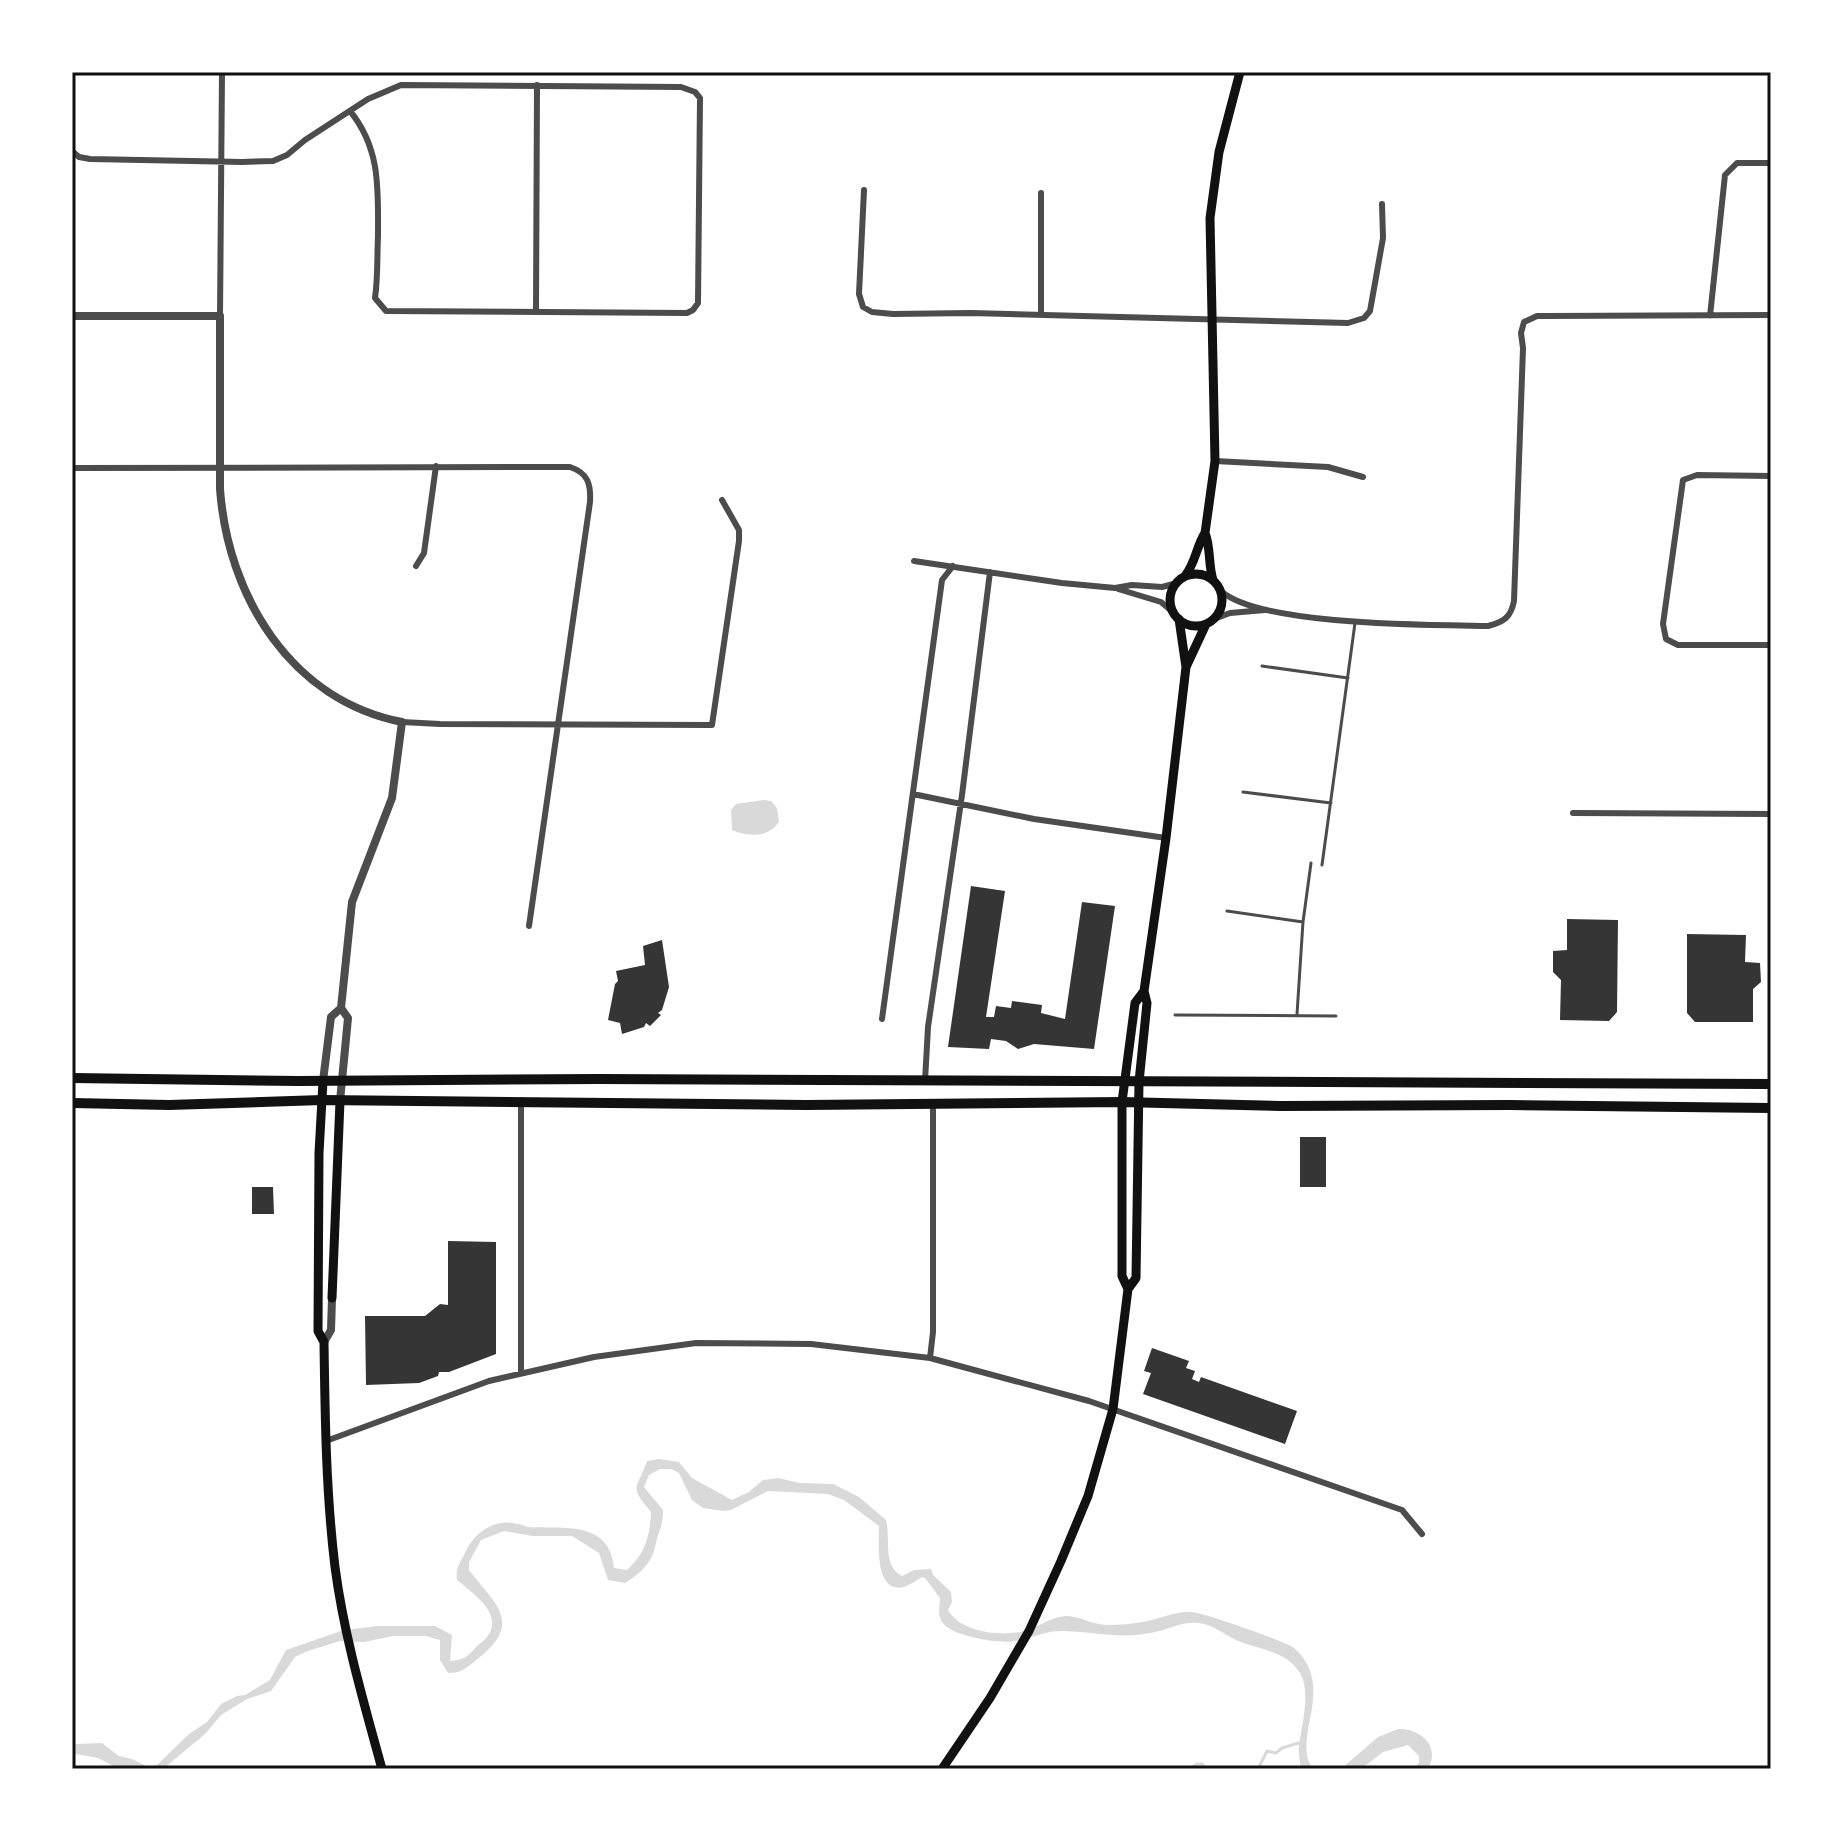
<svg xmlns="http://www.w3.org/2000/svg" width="1843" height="1841" viewBox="0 0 1843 1841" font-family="Lato,sans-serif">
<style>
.water{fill:#d9d9d9}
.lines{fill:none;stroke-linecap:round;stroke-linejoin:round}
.stream{stroke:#d9d9d9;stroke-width:3}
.building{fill:#353535}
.service{stroke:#4c4c4c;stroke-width:3}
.minor{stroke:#4c4c4c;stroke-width:6}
.tertiary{stroke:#4c4c4c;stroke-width:8}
.secondary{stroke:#111;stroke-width:9}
.primary{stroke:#111;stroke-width:10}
.neatline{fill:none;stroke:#111;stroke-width:3}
</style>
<rect width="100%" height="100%" fill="#fff"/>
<!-- water -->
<path class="water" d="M 764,800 L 771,801 L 777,808 L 779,822 C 768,838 748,837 732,830 L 731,810 L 736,804 Z
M 659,1459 L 679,1462 L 692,1478 L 732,1500 L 749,1492 L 763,1480 L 778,1478 L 800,1483 L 833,1484 L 859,1497 L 886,1520 C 891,1539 882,1566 902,1576 L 914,1570 L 931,1569 L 933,1575 L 951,1592 L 952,1602 L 948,1610 C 961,1634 1008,1638 1031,1629 C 1043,1624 1052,1617 1066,1616 C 1081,1616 1092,1625 1107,1625 C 1119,1625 1132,1624 1143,1622 C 1160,1619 1174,1611 1191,1612 C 1202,1612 1287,1642 1294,1648 C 1338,1687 1290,1738 1313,1769 L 1301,1769 C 1300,1761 1298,1752 1299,1745 C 1302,1725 1311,1691 1300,1673 C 1286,1650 1259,1650 1236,1640 C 1224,1634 1212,1624 1198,1623 C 1181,1621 1166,1631 1150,1633 C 1121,1639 1094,1632 1065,1631 C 1047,1630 1034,1637 1017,1641 C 1000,1644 952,1637 942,1622 C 937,1614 940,1606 940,1598 L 925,1578 L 922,1577 C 917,1580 910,1585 904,1587 C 874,1594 879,1542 879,1526 L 844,1500 L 828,1494 L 768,1491 L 731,1510 L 723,1511 L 703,1508 L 692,1500 L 679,1473 L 671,1469 L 660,1469 L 649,1475 L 644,1487 L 663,1510 C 663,1527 659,1529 656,1543 C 652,1563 642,1572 625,1583 L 608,1580 L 599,1553 L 572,1536 L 533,1536 L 504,1531 L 481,1540 L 469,1562 L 469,1570 C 495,1604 523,1622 480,1657 C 470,1665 461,1674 448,1673 L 440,1660 L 440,1640 L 426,1636 L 393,1636 L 364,1642 L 340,1641 L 305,1652 L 295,1657 L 271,1691 L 247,1699 L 221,1715 L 205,1734 L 163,1769 L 115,1767 L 98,1758 L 76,1754 L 72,1759 L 72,1746 L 76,1744 L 102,1743 L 119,1756 L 132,1759 L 148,1767 L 157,1765 L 189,1734 L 207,1722 L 221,1704 L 237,1696 L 245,1695 L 270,1680 L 286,1650 L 344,1630 L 378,1626 L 435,1626 L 452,1635 L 450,1661 C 464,1660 468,1656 477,1646 C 480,1643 484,1641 487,1637 C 505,1614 472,1593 457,1580 C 455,1567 461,1562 466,1551 C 475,1532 495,1518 517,1524 C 522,1524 525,1527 529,1527 C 563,1529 610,1520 614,1568 L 627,1570 C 645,1554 650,1536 651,1512 C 628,1485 637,1490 647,1461 Z
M 1398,1729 C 1420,1728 1441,1746 1428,1769 L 1413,1769 L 1419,1763 L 1419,1756 L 1408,1745 L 1383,1752 L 1361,1769 L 1341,1769 L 1378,1737 Z"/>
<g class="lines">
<!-- stream -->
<path class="stream" d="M 1190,1769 L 1197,1764 L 1202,1764 L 1206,1769
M 1244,1769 L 1245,1769
M 1258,1769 L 1267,1751 L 1276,1753 L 1282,1748 L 1302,1742"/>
</g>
<!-- building -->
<path class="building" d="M 971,886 L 1005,891 L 986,1017 L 994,1017 L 996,1006 L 1011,1008 L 1012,1001 L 1042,1005 L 1041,1013 L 1065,1019 L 1082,902 L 1115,906 L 1094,1049 L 1034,1044 L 1018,1049 L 1006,1041 L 991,1039 L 989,1049 L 948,1047 Z
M 1567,919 L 1618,920 L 1617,1012 L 1609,1021 L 1560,1020 L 1561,980 L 1553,972 L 1553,951 L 1567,950 Z
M 1687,934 L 1746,935 L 1745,962 L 1760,963 L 1761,982 L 1753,989 L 1753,1022 L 1695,1022 L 1687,1013 Z
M 662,940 L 669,987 L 662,1010 L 658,1013 L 661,1015 L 650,1026 L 646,1023 L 644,1027 L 622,1034 L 620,1023 L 608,1020 L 615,984 L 618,981 L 616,971 L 645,965 L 643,946 Z
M 1300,1137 L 1326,1137 L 1326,1187 L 1300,1187 Z
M 252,1187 L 273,1187 L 274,1214 L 252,1214 Z
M 448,1241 L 496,1242 L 496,1354 L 449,1372 L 439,1372 L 438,1376 L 419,1383 L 366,1385 L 365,1316 L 425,1316 L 440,1304 L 448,1305 Z
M 1152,1348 L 1189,1361 L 1186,1368 L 1195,1371 L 1192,1379 L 1199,1382 L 1201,1377 L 1297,1411 L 1285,1444 L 1143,1394 L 1151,1373 L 1144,1371 Z"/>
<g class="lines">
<!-- service -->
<path class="service" d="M 1262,666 L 1348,678
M 1243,792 L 1331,803
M 1322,865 L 1355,623
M 1227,911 L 1303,922
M 1297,1014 L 1303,922 L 1311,863
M 1175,1015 L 1336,1016"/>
<!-- minor -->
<path class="minor" d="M 72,151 L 79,157 L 90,159 L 242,162 L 273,161 L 287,155 L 305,140 L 368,99 L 401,85 L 681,87 L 695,92 L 700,98 L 698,303 L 693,310 L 687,313 L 386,311 L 375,298 C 378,278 377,256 378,236 C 378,190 381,149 350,111
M 864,190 L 859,294 L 863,307 L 872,312 L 893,314 L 971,313 L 1348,323 L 1364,318 L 1370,311 L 1383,238 L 1382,204
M 536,312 L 537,85
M 1041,315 L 1041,193
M 220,316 L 222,72
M 1710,316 L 1725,175 L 1737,163 L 1771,163
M 1215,461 L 1328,467 L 1363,477
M 72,468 L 570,467 C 588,473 591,484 590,502 L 529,926
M 1771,476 L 1697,475 L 1683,480 L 1663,624 L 1666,639 L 1678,645 L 1771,645
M 914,561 L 1062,583 L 1115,588 L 1132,585 L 1162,587 L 1177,583
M 416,566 L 424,553 L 436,466
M 1118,589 L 1161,602 L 1174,613
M 1221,591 C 1260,626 1432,625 1488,626 C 1504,622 1511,617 1514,601 L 1523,348 L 1521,333 L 1524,322 L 1537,316 L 1546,316 L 1771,315
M 1214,619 L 1230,613 L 1265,610
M 402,722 L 440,724 L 712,725 L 739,541 L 739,530 L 722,500
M 913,794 L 1034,819 L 1166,838
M 1573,813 L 1771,814
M 882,1019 L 942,580 L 953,566
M 925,1081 L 928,1027 L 962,795 L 990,572
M 521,1102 L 521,1373
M 930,1358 L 933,1332 L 933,1104
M 326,1441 L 489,1381 L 594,1357 L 696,1343 L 811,1344 L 930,1358 L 1089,1401 L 1402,1510 L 1422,1534"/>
<!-- tertiary -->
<path class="tertiary" d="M 72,316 L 220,316 L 220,489 C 228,597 291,700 402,722 L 392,798 L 352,902 L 341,1008 L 331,1017 L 323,1081
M 340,1101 L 348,1018 L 341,1008
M 324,1342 L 331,1330 L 332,1298"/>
<!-- secondary -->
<path class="secondary" d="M 1205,533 C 1211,548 1208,564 1213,580
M1170 600a26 26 0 1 1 52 0a26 26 0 1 1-52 0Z
M 1185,576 C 1196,562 1196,547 1205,533 L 1215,461 L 1210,218 L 1219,152 L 1240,72
M 1186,667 L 1206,624
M 323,1081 L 319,1153 L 318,1331 L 324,1342 C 325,1417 326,1493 335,1567 C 344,1636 364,1703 382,1769
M 1128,1289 L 1122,1276 L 1122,1102 L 1135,1003 L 1144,991
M 332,1298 L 340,1101
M 942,1769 L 990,1698 L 1029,1631 L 1061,1561 L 1088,1496 L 1113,1409 L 1128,1289 L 1136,1278 L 1139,1082 L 1147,1003 L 1144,991 L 1166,838 L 1186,667 L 1179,619"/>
<!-- primary -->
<path class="primary" d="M 72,1078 L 298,1081 L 598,1079 L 1771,1084
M 72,1103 L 169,1105 L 322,1100 L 806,1105 L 1122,1102 L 1281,1106 L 1510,1105 L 1771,1108"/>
</g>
<!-- border -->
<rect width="1843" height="1841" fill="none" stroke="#ffffff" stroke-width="148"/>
<rect x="74" y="74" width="1695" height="1693" class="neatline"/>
</svg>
